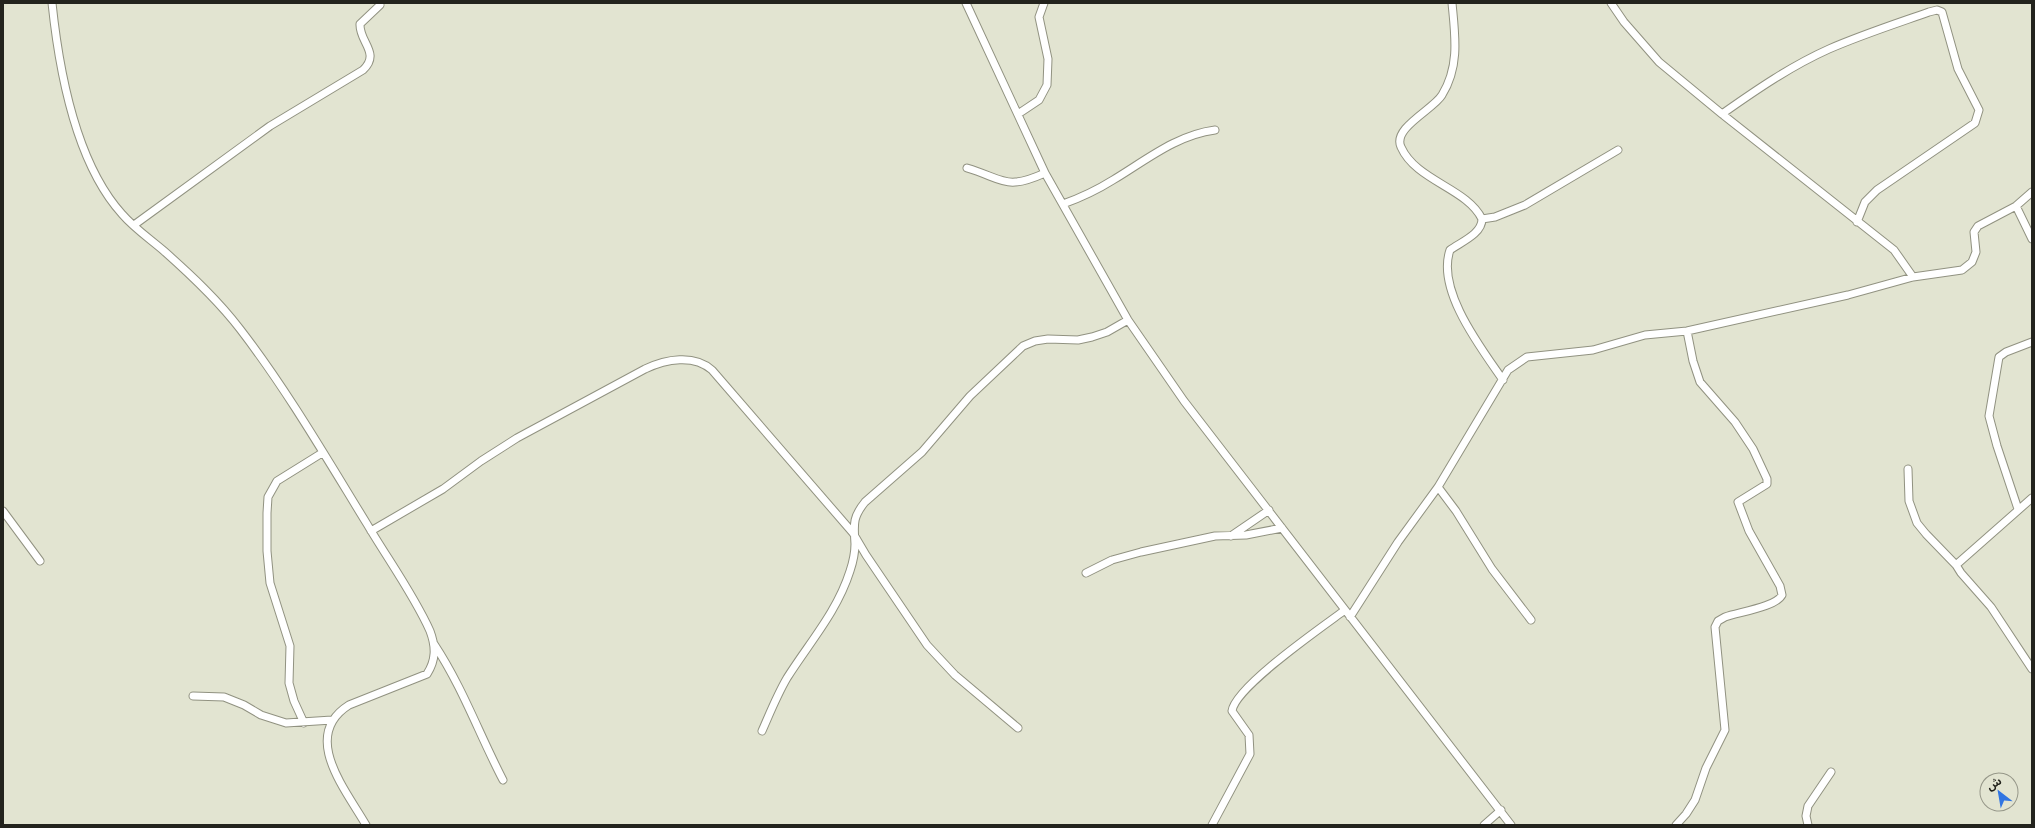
<svg xmlns="http://www.w3.org/2000/svg" width="2035" height="828" viewBox="0 0 2035 828" font-family="'Zilla Slab','Noto Sans Arabic',serif">
<style>
.lines{fill:none;stroke-linecap:round;stroke-linejoin:round}
.minor-casing{stroke:#919281;stroke-width:9}
.minor{stroke:#fff;stroke-width:7}
</style>
<rect width="100%" height="100%" fill="#e2e4d1"/>
<g class="lines">
<!-- minor casing -->
<g class="minor-casing">
<path id="minor" d="M 52,3 C 59,70 76,163 122,214 C 134,228 150,239 164,251 C 191,275 218,300 240,329 C 287,390 327,459 367,524 C 387,558 414,595 430,631 C 436,647 436,660 427,674 L 349,705 C 300,736 346,790 366,825
M 966,3 L 1045,173 L 1128,320 L 1184,401 L 1511,825
M 1452,3 C 1455,35 1460,66 1442,95 C 1434,109 1392,128 1401,147 C 1416,181 1467,188 1482,219 C 1482,234 1461,242 1450,250 C 1436,290 1481,348 1503,380
M 1611,3 L 1624,22 L 1659,62 L 1722,114 L 1894,250 L 1913,277
M 1018,114 L 1039,100 L 1047,85 L 1048,59 L 1039,17 L 1044,3
M 1722,114 C 1756,90 1791,66 1829,49 C 1861,35 1895,24 1929,12 L 1937,10 L 1942,12 L 1958,69 L 1979,110 L 1975,123 L 1877,190 L 1865,202 L 1857,222
M 967,168 C 1004,179 1005,191 1045,173
M 1063,204 C 1080,198 1097,190 1113,180 C 1145,161 1176,135 1215,130
M 2016,206 L 2032,239
M 1482,219 L 1495,217 L 1525,205 L 1618,150
M 134,225 L 270,126 L 363,70 C 381,53 359,42 360,24 L 380,5
M 1908,469 L 1909,501 L 1917,523 L 1926,534 L 1956,565 L 1961,573 L 1991,607 L 2032,669
M 1438,487 L 1456,511 L 1492,569 L 1531,620
M 2018,509 L 1997,446 L 1989,416 L 1999,357 L 2006,352 L 2032,342
M 3,511 L 40,561
M 371,531 L 443,489 L 481,461 L 517,438 L 645,369 C 666,359 694,354 712,370 L 853,533 L 866,555 L 927,645 L 955,675 L 1018,728
M 1231,536 L 1269,510
M 1956,565 L 2032,498
M 1086,573 L 1112,560 L 1141,552 L 1215,536 L 1246,535 L 1282,528
M 1350,617 L 1398,542 L 1438,487 L 1508,370 L 1527,357 L 1593,350 L 1645,335 L 1687,331 L 1848,295 L 1913,277 L 1962,270 L 1972,262 L 1976,252 L 1974,232 L 1978,226 L 2016,206 L 2032,192
M 434,644 C 463,688 479,734 503,780
M 193,696 L 224,697 L 244,705 L 261,715 L 286,723 L 332,720
M 304,723 L 294,701 L 289,683 L 290,646 L 270,583 L 267,551 L 267,513 L 268,497 L 277,481 L 322,453
M 762,731 C 770,713 777,695 787,678 C 809,643 837,612 850,571 C 853,562 855,553 855,544 C 854,525 852,518 865,502 L 922,452 L 970,396 L 1023,346 L 1035,341 L 1048,339 L 1078,340 L 1092,337 L 1107,332 L 1128,320
M 1212,825 L 1250,754 L 1249,735 L 1232,711 C 1235,687 1322,627 1345,610
M 1484,825 L 1501,810
M 1676,825 L 1686,814 L 1695,800 L 1706,768 L 1725,730 L 1715,627 L 1718,621 L 1725,617 C 1739,612 1776,607 1782,595 L 1780,586 L 1749,531 L 1738,502 L 1767,484 L 1767,479 L 1753,449 L 1735,422 L 1700,382 L 1693,361 L 1687,331
M 1808,825 L 1806,816 L 1808,806 L 1831,772"/>
</g>
<!-- minor -->
<use href="#minor" class="minor"/>
</g>
<!-- border -->
<rect width="2035" height="828" fill="none" stroke="#23231d" stroke-width="8"/>
<!-- north arrow -->
<g transform="translate(1999 792) rotate(329)"><circle r="19" fill="#e2e4d1" stroke="#969789"/>
<path d="M0-3L7 15L0 10L-7 15Z" fill="#3175e2"/>
<text y="-6" font-size="11" font-weight="bold" text-anchor="middle" fill="#23231d">ش</text>
</g>
</svg>
